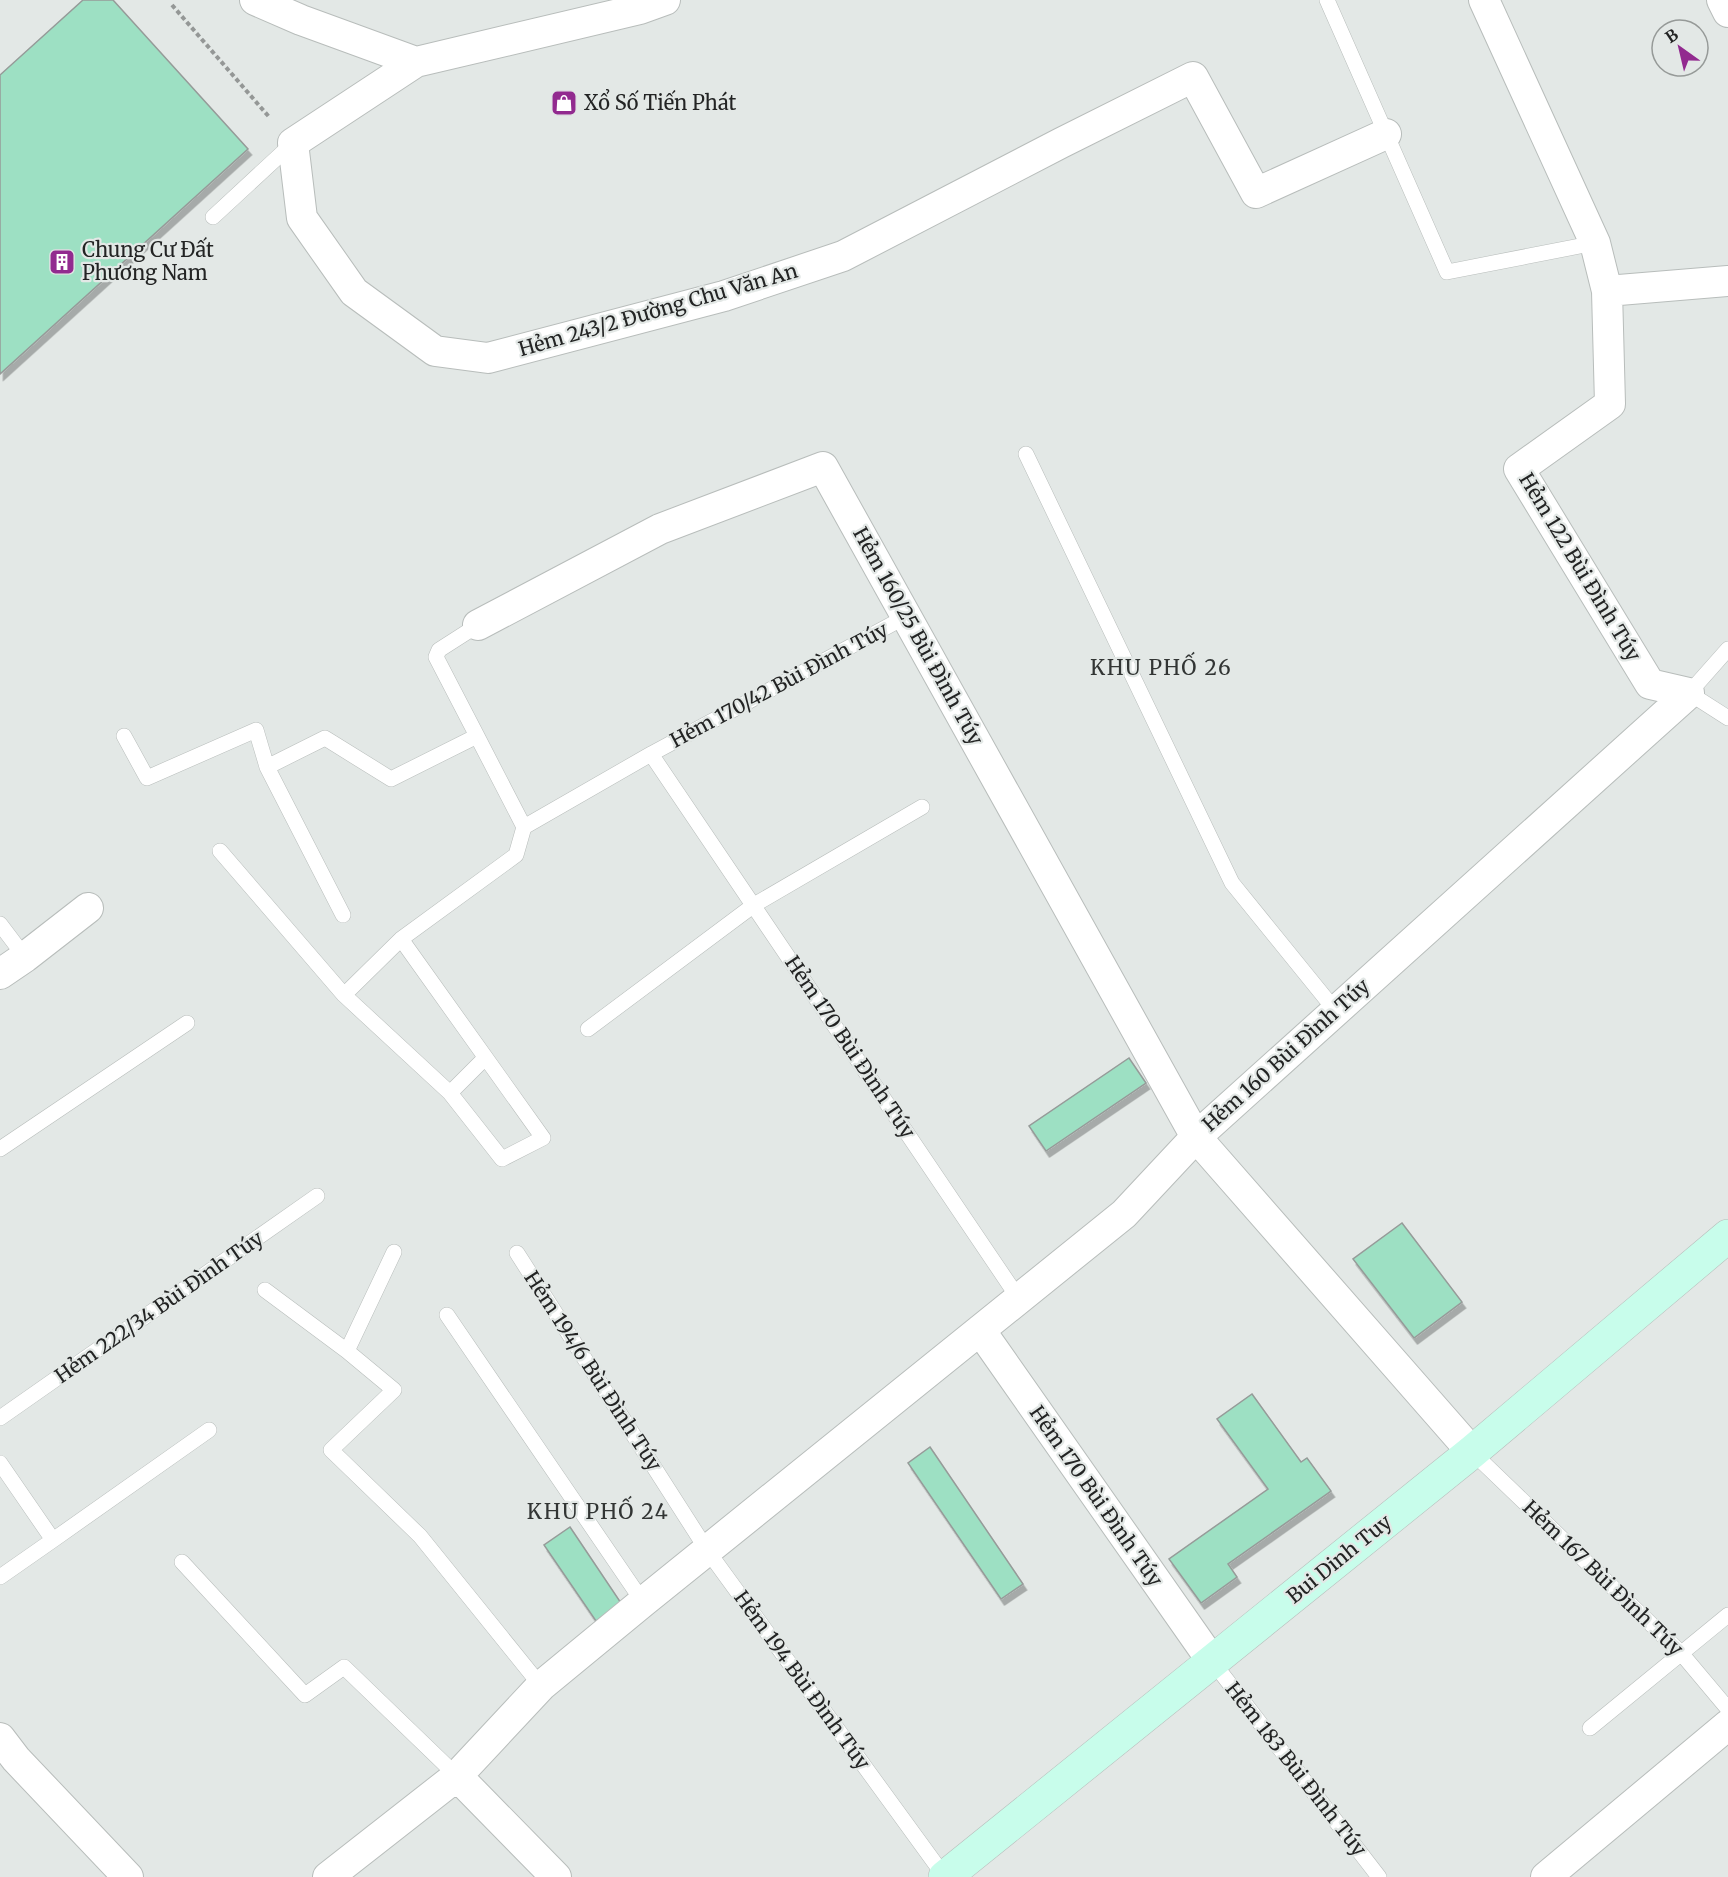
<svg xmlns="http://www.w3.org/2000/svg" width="1728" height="1877" viewBox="0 0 1728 1877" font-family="Merriweather,serif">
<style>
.building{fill:#9de0c3;stroke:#969b99;stroke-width:1.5;filter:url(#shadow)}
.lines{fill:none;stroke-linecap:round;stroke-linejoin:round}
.lane-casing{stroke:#b8bdbb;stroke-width:16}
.street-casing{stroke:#b8bdbb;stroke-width:32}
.secondary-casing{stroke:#b8bdbb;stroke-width:34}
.path{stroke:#949796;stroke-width:4;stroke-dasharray:4.5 3;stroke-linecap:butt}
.lane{stroke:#fff;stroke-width:15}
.street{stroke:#fff;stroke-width:30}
.secondary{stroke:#c8fdeb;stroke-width:33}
.labels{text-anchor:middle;stroke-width:4.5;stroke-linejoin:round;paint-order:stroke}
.poi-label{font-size:20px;fill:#232424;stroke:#e3e8e6;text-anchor:start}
.street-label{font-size:20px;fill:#232424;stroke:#e3e8e6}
.neighbourhood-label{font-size:21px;letter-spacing:1.5px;fill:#323534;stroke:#e3e8e6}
</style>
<defs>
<filter id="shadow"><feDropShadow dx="3.5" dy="6" stdDeviation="0" flood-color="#0004"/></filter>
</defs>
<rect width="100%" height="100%" fill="#e3e8e6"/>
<!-- building -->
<path class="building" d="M 83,0 L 113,0 L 248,149 L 0,374 L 0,75 Z
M 1129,1058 L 1146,1083 L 1046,1151 L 1029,1126 Z
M 1402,1223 L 1462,1302 L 1414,1338 L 1353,1259 Z
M 1252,1394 L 1301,1462 L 1307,1458 L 1331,1491 L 1228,1564 L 1237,1577 L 1201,1603 L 1169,1559 L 1268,1489 L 1217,1419 Z
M 930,1447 L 1023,1584 L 1001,1599 L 908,1463 Z
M 570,1527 L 621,1603 L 596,1621 L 544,1545 Z"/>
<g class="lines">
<!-- lane casing -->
<g class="lane-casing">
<path id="lane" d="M 1327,0 L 1447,272 L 1595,243
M 213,217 L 293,143
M 1026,454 L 1232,883 L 1335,1010
M 1728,649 L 1689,693 L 1728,718
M 124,736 L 147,778 L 256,730 L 267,767 L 325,738 L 391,779 L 477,736 L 524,827
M 477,736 L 436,657 L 439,650 L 478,625
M 651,754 L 1019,1299
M 267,767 L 343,915
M 524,827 L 651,754 L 907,616
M 220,851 L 344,995 L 401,939 L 516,855 L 524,827
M 0,924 L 25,957
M 344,995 L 450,1093 L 502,1159 L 543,1138 L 401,939
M 588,1029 L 754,905 L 922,807
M 450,1093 L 485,1058
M 0,1149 L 187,1023
M 517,1253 L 707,1550 L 945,1877
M 265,1290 L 347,1351 L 394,1390 L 331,1450 L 420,1536 L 541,1686
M 447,1315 L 643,1602
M 347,1351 L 394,1252
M 0,1418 L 317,1196
M 1472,1452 L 1681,1653 L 1728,1709
M 0,1463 L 53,1540 L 0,1577
M 53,1540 L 209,1430
M 182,1562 L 305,1695 L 344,1667 L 457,1776
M 1212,1661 L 1379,1877
M 1590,1728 L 1728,1615"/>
</g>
<!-- street casing -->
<g class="street-casing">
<path id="street" d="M 255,0 L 301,20 L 416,62 L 640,9 L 665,0
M 1484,0 L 1595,243 L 1607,291 L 1610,404 L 1519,469 L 1650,684 L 1689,693
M 1722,0 L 1728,12
M 416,62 L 293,143 L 302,218 L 354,292 L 435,351 L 488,358 L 724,296 L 843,256 L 1061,143 L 1193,77 L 1256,193 L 1386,134
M 1607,291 L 1728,281
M 478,625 L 660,529 L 823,467 L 1196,1137 L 1472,1452
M 0,974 L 25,957 L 88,908
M 980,1330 L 1212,1661
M 0,1738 L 16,1759 L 128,1877
M 457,1776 L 556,1877
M 328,1877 L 457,1776 L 541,1686 L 643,1602 L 1124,1214 L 1196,1137 L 1689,693
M 1546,1877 L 1728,1725"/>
</g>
<!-- secondary casing -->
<g class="secondary-casing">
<path id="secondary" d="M 945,1877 L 1472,1452 L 1728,1236"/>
</g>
<!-- path -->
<path class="path" d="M 172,5 L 270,118"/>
<!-- lane -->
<use href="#lane" class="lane"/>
<!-- street -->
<use href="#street" class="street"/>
<!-- secondary -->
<use href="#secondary" class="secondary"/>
</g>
<!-- icons -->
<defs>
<g id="shop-square" transform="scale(1.35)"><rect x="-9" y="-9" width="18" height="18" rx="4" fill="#922a8f" stroke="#e3e8e6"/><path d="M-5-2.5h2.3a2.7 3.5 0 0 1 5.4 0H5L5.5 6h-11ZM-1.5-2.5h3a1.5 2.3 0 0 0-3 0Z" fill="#fff"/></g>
<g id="building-square" transform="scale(1.35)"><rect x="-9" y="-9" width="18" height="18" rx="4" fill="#922a8f" stroke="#e3e8e6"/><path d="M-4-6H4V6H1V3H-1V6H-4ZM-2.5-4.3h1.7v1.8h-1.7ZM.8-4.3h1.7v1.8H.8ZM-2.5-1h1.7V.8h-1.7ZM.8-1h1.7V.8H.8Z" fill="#fff"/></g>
</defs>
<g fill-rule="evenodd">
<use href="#shop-square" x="564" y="103"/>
<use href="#building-square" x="62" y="262"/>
</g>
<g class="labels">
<!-- poi labels -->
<g class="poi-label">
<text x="584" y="110">Xổ Số Tiến Phát</text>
<text x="82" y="257">Chung Cư Đất<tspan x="82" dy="23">Phương Nam</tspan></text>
</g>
<!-- street labels -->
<g class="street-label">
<text transform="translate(658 310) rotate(-16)" y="7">Hẻm 243/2 Đường Chu Văn An</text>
<text transform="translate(1580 567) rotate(59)" y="7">Hẻm 122 Bùi Đình Túy</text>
<text transform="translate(918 636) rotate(61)" y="7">Hẻm 160/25 Bùi Đình Túy</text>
<text transform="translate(779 685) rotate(-28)" y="7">Hẻm 170/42 Bùi Đình Túy</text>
<text transform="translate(850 1047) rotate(56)" y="7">Hẻm 170 Bùi Đình Túy</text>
<text transform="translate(1286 1055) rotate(-42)" y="7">Hẻm 160 Bùi Đình Túy</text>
<text transform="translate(159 1307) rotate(-35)" y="7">Hẻm 222/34 Bùi Đình Túy</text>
<text transform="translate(593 1371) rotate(57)" y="7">Hẻm 194/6 Bùi Đình Túy</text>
<text transform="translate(1096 1496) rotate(55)" y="7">Hẻm 170 Bùi Đình Túy</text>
<text transform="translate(1339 1559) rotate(-39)" y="7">Bui Dinh Tuy</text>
<text transform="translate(1603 1578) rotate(44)" y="7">Hẻm 167 Bùi Đình Túy</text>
<text transform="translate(802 1680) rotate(54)" y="7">Hẻm 194 Bùi Đình Túy</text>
<text transform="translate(1296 1769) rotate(52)" y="7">Hẻm 183 Bùi Đình Túy</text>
</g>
<!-- neighbourhood labels -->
<g class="neighbourhood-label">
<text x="1161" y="675">KHU PHỐ 26</text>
<text x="598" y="1519">KHU PHỐ 24</text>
</g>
</g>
<!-- north arrow -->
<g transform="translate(1680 48) rotate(326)"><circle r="28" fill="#e3e8e6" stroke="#969a98" stroke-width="1.5"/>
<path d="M0-4.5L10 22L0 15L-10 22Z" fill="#922a8f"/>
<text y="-9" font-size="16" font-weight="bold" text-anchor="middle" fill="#232424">B</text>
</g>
</svg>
